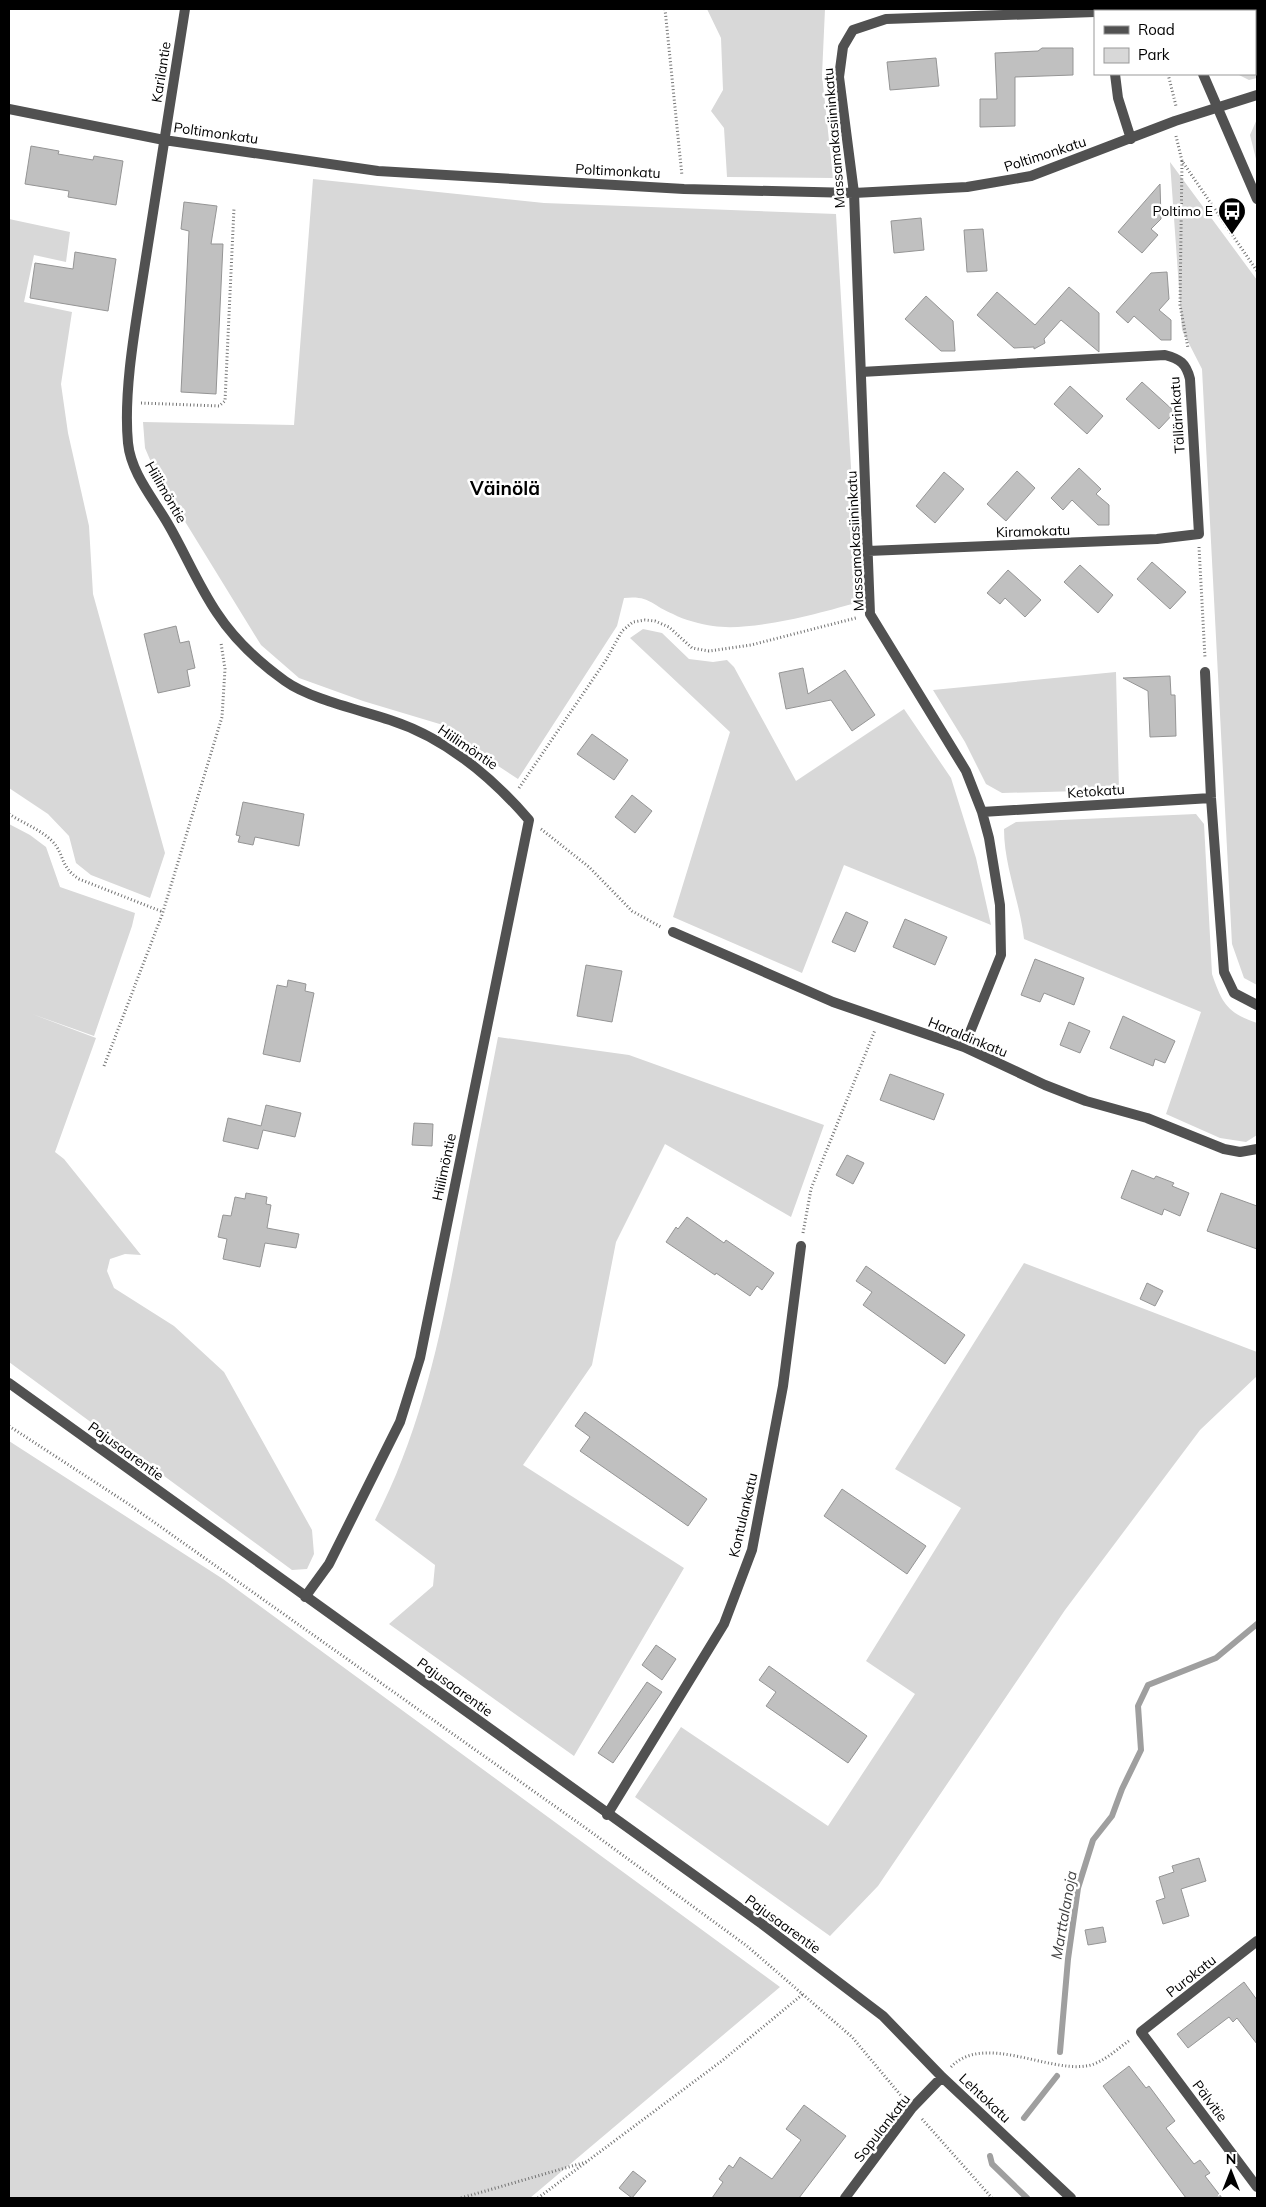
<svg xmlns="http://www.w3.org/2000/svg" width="1266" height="2207" viewBox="0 0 1266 2207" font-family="Mulish,sans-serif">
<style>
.green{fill:#d8d8d8}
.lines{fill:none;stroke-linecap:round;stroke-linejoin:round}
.stream{stroke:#9f9f9f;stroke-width:6}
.building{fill:#c0c0c0;stroke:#959595}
.path{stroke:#737373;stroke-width:3;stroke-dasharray:1 2.5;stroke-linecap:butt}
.minor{stroke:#515151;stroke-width:10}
.tertiary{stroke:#515151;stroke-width:10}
.labels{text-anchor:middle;stroke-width:5;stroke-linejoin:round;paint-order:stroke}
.street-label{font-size:14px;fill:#000;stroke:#fff}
.poi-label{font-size:14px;fill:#000;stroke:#fff;text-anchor:end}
.water-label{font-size:15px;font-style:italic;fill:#404040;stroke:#fff}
.district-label{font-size:19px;font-weight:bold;fill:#000;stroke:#fff}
</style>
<rect width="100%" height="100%" fill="#fff"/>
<!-- green -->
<path class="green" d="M 707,9 L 825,9 L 822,75 L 833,178 L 727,177 L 724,128 L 711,111 L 723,90 L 721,38 Z
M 1210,9 L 1257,9 L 1257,78 L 1249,80 L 1237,74 L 1255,74 L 1255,11 L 1211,11 Z
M 1257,119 L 1257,163 L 1250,135 Z
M 1170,162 L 1257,280 L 1257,985 L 1244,978 L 1232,944 L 1202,369 L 1182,330 Z
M 313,179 L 544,203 L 836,214 L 859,602 C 821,613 752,632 713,626 C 701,624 684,620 673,614 C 651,605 650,595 624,598 L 617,626 L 518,779 L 480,754 L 443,725 L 363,701 L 299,678 L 261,645 L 157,476 L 145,448 L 143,422 L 294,425 Z
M 9,219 L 70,232 L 66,262 L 34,255 L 24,302 L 72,312 L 61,384 L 68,433 L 89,526 L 93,594 L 165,853 L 150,898 L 91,875 L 76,863 L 69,836 L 48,814 L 9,788 Z
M 643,629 L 662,633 L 689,659 L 713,662 L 727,660 L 734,667 L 796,781 L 904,709 L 951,778 L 976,858 L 991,925 L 844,865 L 802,973 L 673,917 L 730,732 L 630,638 Z
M 1116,672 L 1119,790 L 1002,793 L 986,784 L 965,742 L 933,690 Z
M 1196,814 L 1204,824 L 1212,974 C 1222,1003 1227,1013 1257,1023 L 1257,1135 L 1246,1142 L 1220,1138 L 1166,1114 L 1201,1012 L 1024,939 C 1020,902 1004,866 1004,829 L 1016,822 Z
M 9,824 L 30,835 L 46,847 L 60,887 L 135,913 L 132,926 L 94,1036 L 32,1014 L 96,1038 L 55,1152 L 64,1159 L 141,1255 L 125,1254 L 110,1259 L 107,1271 L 114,1288 L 174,1326 L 224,1372 L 312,1530 L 314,1554 L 307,1569 L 292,1570 L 9,1362 Z
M 498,1037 L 629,1055 L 824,1125 L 791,1217 L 665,1144 L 616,1242 L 592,1365 L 523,1465 L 684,1568 L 574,1756 L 389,1624 L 433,1586 L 435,1565 L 375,1520 C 421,1431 441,1335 459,1238 C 472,1171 485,1104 498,1037 Z
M 1024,1263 L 1257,1352 L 1257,1376 L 1200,1430 L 1065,1610 L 878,1886 L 830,1936 L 635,1797 L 681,1727 L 828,1826 L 915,1694 L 866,1661 L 961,1508 L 895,1469 Z
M 9,1441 L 223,1579 L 780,1987 L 530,2198 L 9,2198 Z"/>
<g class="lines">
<!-- stream -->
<path class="stream" d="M 1060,2052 L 1068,1959 L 1078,1888 L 1093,1840 L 1112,1816 L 1122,1789 L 1141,1750 L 1138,1706 L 1148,1685 L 1216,1658 L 1257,1624
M 1024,2118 L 1057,2076
M 990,2156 L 992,2164 L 1027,2198"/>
</g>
<!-- building -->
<path class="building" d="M 1042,48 L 1073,48 L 1073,75 L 1015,77 L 1015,126 L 980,127 L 980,99 L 997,99 L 995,53 L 1038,51 Z
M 936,58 L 939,86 L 890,90 L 887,62 Z
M 31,146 L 59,151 L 58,154 L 93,160 L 94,156 L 123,161 L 116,205 L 68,197 L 69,191 L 25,184 Z
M 1160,184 L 1161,219 L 1151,229 L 1158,235 L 1142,253 L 1118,232 Z
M 184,202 L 217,206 L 211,244 L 223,244 L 216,394 L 181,392 L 189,231 L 181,229 Z
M 921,218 L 924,250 L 894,253 L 891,221 Z
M 983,229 L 987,271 L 967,272 L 964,230 Z
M 75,252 L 116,259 L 108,311 L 30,298 L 35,263 L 73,269 Z
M 1167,272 L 1169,299 L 1159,310 L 1171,320 L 1171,340 L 1161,340 L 1134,316 L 1128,323 L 1116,312 L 1151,273 Z
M 1069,287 L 1099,313 L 1099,352 L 1061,320 L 1044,339 L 1045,343 L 1034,349 L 1034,347 L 1014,348 L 977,315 L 997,292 L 1035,325 Z
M 926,296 L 953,321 L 955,351 L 941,351 L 905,319 Z
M 1142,382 L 1175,412 L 1159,429 L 1126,399 Z
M 1070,386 L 1103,416 L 1087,434 L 1054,404 Z
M 1079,468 L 1101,489 L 1096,494 L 1109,505 L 1109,525 L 1098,525 L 1072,500 L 1063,510 L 1051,498 Z
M 1017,471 L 1035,488 L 1006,521 L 987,504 Z
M 944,472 L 964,489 L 935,523 L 916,506 Z
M 1152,562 L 1186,592 L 1170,609 L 1137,579 Z
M 1080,565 L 1113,595 L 1098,613 L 1064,582 Z
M 1008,570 L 1041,600 L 1025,617 L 1005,598 L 1000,604 L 987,593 Z
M 176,626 L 180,643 L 189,641 L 195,668 L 187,670 L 190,686 L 158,693 L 144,634 Z
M 803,668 L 808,694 L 845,670 L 875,715 L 852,731 L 831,700 L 786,709 L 779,673 Z
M 1170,676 L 1171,695 L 1175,695 L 1176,736 L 1150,737 L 1148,691 L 1123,678 Z
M 592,734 L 628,760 L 614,780 L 577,754 Z
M 632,795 L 652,811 L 635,833 L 615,817 Z
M 243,802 L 304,814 L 299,846 L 255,837 L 253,845 L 238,842 L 240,836 L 236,835 Z
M 846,912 L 868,922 L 855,952 L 832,942 Z
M 905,919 L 947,937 L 935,965 L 893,947 Z
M 1035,959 L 1084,978 L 1074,1005 L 1044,993 L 1040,1002 L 1021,995 Z
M 586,965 L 622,971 L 612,1022 L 577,1016 Z
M 288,980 L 306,984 L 305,991 L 314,993 L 300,1062 L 263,1054 L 277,985 L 287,987 Z
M 1123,1016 L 1175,1041 L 1165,1063 L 1155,1059 L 1153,1066 L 1110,1048 Z
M 1069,1022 L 1090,1031 L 1080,1053 L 1060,1045 Z
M 890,1074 L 944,1094 L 934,1120 L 880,1100 Z
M 266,1105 L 301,1113 L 295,1137 L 263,1130 L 258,1149 L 223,1141 L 228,1118 L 261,1126 Z
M 414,1123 L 433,1124 L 432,1146 L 412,1145 Z
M 847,1155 L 864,1163 L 853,1184 L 836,1175 Z
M 1132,1170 L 1154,1179 L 1156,1176 L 1174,1183 L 1172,1186 L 1189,1193 L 1180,1216 L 1164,1209 L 1162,1215 L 1121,1198 Z
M 246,1193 L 267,1197 L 266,1204 L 271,1205 L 267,1228 L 299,1234 L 296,1248 L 265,1243 L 260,1267 L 223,1259 L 227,1239 L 218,1237 L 223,1215 L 231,1216 L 235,1197 L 245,1199 Z
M 1221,1193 L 1257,1206 L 1257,1249 L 1207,1231 Z
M 687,1217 L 724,1243 L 726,1240 L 774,1273 L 762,1290 L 757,1286 L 750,1296 L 716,1273 L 715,1275 L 666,1242 L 676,1227 L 678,1229 Z
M 866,1266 L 965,1335 L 945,1364 L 863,1305 L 872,1292 L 856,1281 Z
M 1147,1283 L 1163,1291 L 1155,1306 L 1140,1299 Z
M 585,1412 L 707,1499 L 688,1526 L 580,1451 L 590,1437 L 575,1426 Z
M 842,1489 L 926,1546 L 907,1574 L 824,1516 Z
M 656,1645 L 676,1659 L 662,1680 L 642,1665 Z
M 769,1666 L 867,1736 L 848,1763 L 766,1706 L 776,1692 L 759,1680 Z
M 647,1682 L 662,1692 L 613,1763 L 598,1753 Z
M 1199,1858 L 1206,1881 L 1181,1889 L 1189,1916 L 1163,1924 L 1156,1901 L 1165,1898 L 1159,1877 L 1174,1872 L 1172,1866 Z
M 1103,1927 L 1106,1942 L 1088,1945 L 1085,1930 Z
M 1244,1982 L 1257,2000 L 1257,2044 L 1237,2018 L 1233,2022 L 1229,2017 L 1188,2048 L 1177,2034 Z
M 1129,2066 L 1146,2088 L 1149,2086 L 1175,2121 L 1166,2128 L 1194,2164 L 1200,2160 L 1210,2173 L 1205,2176 L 1222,2198 L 1186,2198 L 1103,2086 Z
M 804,2105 L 846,2136 L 799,2198 L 712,2198 L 723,2182 L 719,2179 L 729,2165 L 733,2168 L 740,2157 L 772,2179 L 801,2140 L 786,2129 Z
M 633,2171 L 646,2181 L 632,2198 L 619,2188 Z"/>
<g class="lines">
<!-- path -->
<path class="path" d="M 665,9 L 682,176
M 1145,9 L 1146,11
M 1168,74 L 1176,106
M 1176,136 L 1182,161 L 1257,271
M 1182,161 L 1180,305 L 1188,348
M 141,403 L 219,406 L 225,401 L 234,208
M 1199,547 L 1205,658
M 519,788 L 606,660 L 622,631 L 633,622 L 645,620 L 655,621 L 669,627 L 692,648 L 709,651 L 751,645 L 856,618
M 9,814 C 23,823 41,830 52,841 C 65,854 59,866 79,879 L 163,912
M 541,829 L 589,867 L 632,911 L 661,927
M 104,1066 L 162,915 L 222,717 L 225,669 L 221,643
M 803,1233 L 811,1189 L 875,1030
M 9,1426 L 127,1503 L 587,1829 L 747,1946 L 852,2037 L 903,2098
M 951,2067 C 983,2033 1047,2072 1086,2066 C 1102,2064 1117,2049 1130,2040
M 922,2119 L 992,2198
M 461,2198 L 586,2162
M 538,2198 L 723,2060 L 803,1994"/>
<!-- minor -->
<path class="minor" d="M 185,9 C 171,96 157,183 144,270 C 136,322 123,391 128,443 C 131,473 153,498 168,524 C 185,553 198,585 217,613 C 234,639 260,663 285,681 C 310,699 360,710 390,720 C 446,738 491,776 529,820 L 420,1358 L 400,1422 L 329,1564 L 305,1597
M 1115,74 L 1118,98 L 1131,139
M 9,109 L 164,140 L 378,171 L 684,189 L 854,193 L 967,187 L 1031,176 L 1175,121 L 1257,95
M 861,372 L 1165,355 C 1180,359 1186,363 1190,379 L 1199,534 L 1157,539 L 868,551
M 1205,672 L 1211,798 L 1224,972 L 1234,993 L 1257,1005
M 982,812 L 1211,798
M 673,932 L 833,1002 L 964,1047 L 1045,1085 L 1086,1101 L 1147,1118 L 1224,1149 L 1240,1152 L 1257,1149
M 964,1047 L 1001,955 L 1000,905 L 989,838 L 982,812 L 966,771 L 870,614 L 854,193 L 839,77 L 843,47 L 853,30 L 886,19 L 1095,12
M 9,1383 L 762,1924 L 883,2016 L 942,2077 L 1071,2198
M 607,1815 L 724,1624 L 752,1550 L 783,1386 L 801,1246
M 1257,1941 L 1141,2032 L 1257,2187
M 845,2198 L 912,2108 L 942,2077"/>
<!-- tertiary -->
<path class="tertiary" d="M 1178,9 L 1179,11
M 1203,74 L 1257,199"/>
</g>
<!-- icons -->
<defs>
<g id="bus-pin" transform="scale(1.4375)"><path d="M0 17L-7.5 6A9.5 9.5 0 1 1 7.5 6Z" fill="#000" stroke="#fff"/><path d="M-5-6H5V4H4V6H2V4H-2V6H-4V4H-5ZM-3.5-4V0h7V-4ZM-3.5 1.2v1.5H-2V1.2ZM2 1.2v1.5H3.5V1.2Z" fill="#fff"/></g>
</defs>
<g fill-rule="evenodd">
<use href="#bus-pin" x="1232" y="211"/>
</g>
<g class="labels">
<!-- street labels -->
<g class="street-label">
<text transform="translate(161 72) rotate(-81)" y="5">Karilantie</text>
<text transform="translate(216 133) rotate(8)" y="5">Poltimonkatu</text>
<text transform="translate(834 138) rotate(-95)" y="5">Massamakasiininkatu</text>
<text transform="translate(1045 154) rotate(-18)" y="5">Poltimonkatu</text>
<text transform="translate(618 171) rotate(3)" y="5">Poltimonkatu</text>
<text transform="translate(1177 415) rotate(-94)" y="5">Tällärinkatu</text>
<text transform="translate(166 492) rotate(60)" y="5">Hiilimöntie</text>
<text transform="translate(1033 531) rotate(-2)" y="5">Kiramokatu</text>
<text transform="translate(855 541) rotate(-93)" y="5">Massamakasiininkatu</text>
<text transform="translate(468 747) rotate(34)" y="5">Hiilimöntie</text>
<text transform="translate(1096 791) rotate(-4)" y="5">Ketokatu</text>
<text transform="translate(968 1037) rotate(22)" y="5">Haraldinkatu</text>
<text transform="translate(444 1167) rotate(-78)" y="5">Hiilimöntie</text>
<text transform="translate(126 1451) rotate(36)" y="5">Pajusaarentie</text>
<text transform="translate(743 1515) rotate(-77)" y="5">Kontulankatu</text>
<text transform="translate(455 1687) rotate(36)" y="5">Pajusaarentie</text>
<text transform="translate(783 1924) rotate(36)" y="5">Pajusaarentie</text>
<text transform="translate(1191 1976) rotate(-38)" y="5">Purokatu</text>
<text transform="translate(985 2098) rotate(43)" y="5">Lehtokatu</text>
<text transform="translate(1210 2101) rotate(53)" y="5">Pälvitie</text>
<text transform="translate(882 2128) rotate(-52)" y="5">Sopulankatu</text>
</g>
<!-- poi labels -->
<g class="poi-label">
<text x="1213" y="216">Poltimo E</text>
</g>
<!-- water labels -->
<g class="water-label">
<text transform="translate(1064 1915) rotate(-80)" y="5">Marttalanoja</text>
</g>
<!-- district labels -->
<g class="district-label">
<text x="505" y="495">Väinölä</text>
</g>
</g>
<!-- border -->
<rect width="1266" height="2207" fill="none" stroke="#000000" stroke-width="20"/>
<!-- legend -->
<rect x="1094" y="10" width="162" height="65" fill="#ffffff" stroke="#999999"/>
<rect x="1104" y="26" width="25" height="8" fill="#515151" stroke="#999999"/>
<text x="1138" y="35" font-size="15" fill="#000000">Road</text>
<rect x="1104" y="48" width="25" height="15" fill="#d8d8d8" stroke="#999999"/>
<text x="1138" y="60" font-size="15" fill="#000000">Park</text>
<!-- north arrow -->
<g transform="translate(1231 2172)" stroke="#ffffff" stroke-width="4" paint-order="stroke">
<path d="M0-4L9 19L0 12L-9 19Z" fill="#000000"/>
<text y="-8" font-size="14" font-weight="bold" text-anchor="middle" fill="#000000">N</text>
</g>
</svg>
